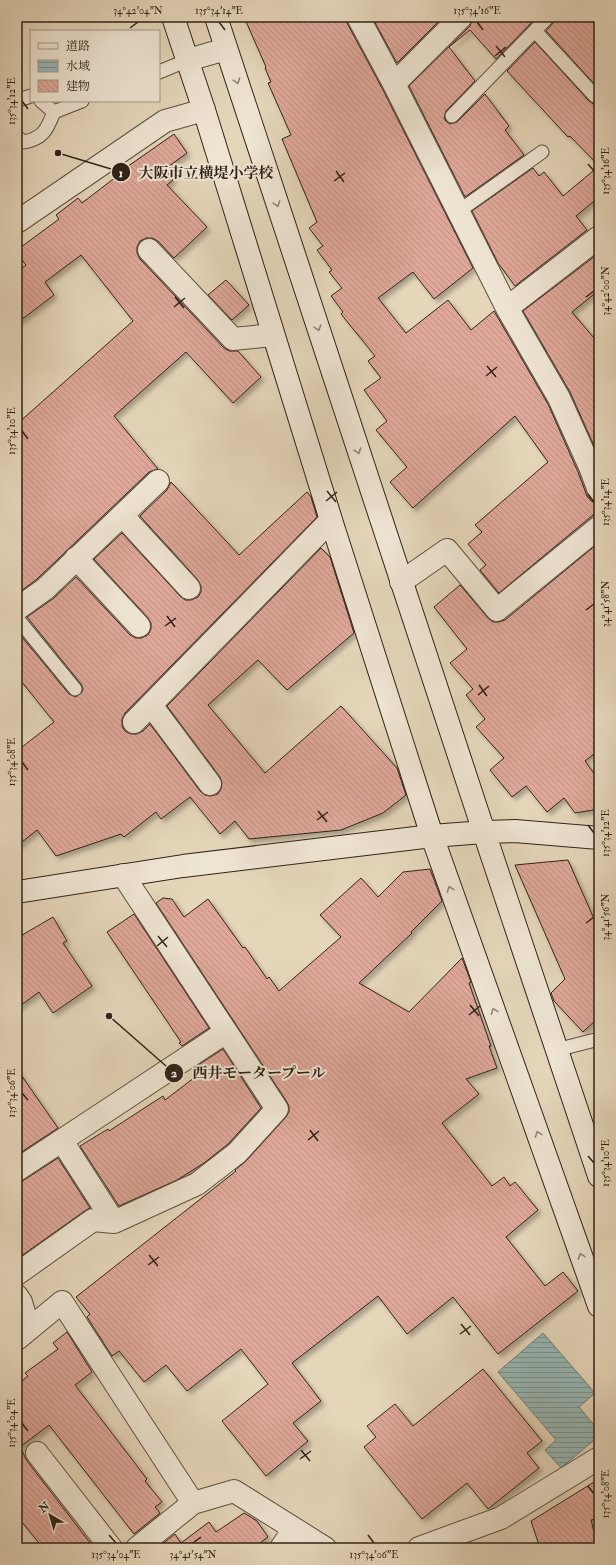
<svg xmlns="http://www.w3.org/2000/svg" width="616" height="1565" viewBox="0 0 616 1565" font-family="'IM FELL Double Pica','Noto Serif JP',serif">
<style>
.water{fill:url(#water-rules);stroke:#6e7c77}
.building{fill:url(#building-back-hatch);stroke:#302318;filter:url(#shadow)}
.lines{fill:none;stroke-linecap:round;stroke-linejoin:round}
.lane-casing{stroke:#5d5040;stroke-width:15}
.street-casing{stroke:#5d5040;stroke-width:24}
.secondary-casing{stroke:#302318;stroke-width:24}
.lane{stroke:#eee4d2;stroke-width:13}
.street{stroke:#eee4d2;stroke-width:22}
.secondary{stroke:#eee4d2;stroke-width:22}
.oneway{stroke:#8f8475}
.ticks{fill:none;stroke:#302318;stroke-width:1.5}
.leader{fill:none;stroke:#302318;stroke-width:1.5}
.callout-dot{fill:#302318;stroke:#eee4d2;stroke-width:1.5}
.mark-label{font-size:12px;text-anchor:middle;font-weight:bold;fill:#fff}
.callout-label{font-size:15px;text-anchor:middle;font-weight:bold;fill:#302318;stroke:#eee4d2;stroke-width:4;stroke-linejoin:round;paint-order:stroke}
.neatline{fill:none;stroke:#302318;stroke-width:1.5}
.ticks-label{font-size:10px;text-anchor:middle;fill:#302318}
</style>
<defs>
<pattern id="water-rules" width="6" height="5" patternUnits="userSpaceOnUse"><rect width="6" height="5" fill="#97b8b6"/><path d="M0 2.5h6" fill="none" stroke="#7c9593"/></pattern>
<pattern id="building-back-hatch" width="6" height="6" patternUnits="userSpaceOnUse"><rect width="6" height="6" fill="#dea799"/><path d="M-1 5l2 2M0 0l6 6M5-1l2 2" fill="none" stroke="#bf8f83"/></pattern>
<filter id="shadow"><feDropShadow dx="3.5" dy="3.5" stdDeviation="2" flood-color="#0004"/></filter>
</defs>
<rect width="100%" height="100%" fill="#e5d6ba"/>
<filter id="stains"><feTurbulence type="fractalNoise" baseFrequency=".005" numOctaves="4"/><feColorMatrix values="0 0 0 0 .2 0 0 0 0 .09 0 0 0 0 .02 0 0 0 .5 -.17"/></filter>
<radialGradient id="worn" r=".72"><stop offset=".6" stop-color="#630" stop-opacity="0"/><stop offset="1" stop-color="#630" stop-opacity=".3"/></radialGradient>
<!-- water -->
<path class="water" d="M 543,1333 L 595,1393 L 579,1407 L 599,1431 L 599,1436 L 561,1468 L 545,1450 L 556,1440 L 498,1372 Z"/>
<!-- building -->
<path class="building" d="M 244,17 L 346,17 L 347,23 L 383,90 L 473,268 L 434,299 L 413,272 L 378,298 L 406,333 L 448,300 L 471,330 L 494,311 L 548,404 L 578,472 L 587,496 L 591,501 L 599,503 L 599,510 L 499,593 L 480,570 L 486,565 L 468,544 L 482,532 L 475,525 L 548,462 L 515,416 L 413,508 L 390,482 L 407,467 L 376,430 L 387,421 L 364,390 L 381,378 L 368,361 L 375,356 L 341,314 L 343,312 L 331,296 L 342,288 L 329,272 L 332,270 L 317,250 L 323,246 L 309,228 L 317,222 L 282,139 L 291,135 L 268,83 L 271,82 L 265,68 L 266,67 Z
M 372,17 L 443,17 L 397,63 Z
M 473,17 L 537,17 L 496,59 L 470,30 L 449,47 L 475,81 L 446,111 L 444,118 L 446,121 L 450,124 L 457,122 L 485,94 L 509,126 L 505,130 L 524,155 L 465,197 L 409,86 L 470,26 Z
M 556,17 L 599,17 L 599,89 L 546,31 L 554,22 Z
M 535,42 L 589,101 L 593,104 L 599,103 L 599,166 L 570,136 L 568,137 L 507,71 Z
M 174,134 L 187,153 L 165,169 L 173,180 L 167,185 L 207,227 L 174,258 L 158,241 L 152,238 L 146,238 L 140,241 L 137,247 L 137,253 L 140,259 L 224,348 L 229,351 L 238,351 L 261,377 L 233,403 L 186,352 L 114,416 L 158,469 L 149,472 L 37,579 L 17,594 L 17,424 L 133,321 L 81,255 L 45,282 L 54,295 L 17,323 L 17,272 L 26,265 L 17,253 L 17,250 L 59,219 L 56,215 L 78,198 L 82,203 L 125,170 L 124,169 Z
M 599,166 L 599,197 L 576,216 L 587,230 L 515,286 L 498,263 L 472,211 L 533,168 L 539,176 L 544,172 L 563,196 Z
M 599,253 L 599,290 L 572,312 L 599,344 L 599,457 L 570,392 L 523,311 Z
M 226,280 L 249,305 L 232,320 L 208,295 Z
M 171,482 L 239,555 L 307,492 L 311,497 L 317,517 L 125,713 L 122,719 L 122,726 L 125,731 L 131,734 L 137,734 L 143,731 L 150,724 L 200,791 L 205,795 L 211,796 L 218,794 L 221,789 L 222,783 L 220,777 L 167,706 L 321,548 L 330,557 L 354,633 L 287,690 L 258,660 L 208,705 L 265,773 L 341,706 L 397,768 L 406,795 L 383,813 L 341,830 L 249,839 L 235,821 L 220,834 L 190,797 L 161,819 L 156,812 L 124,837 L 121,834 L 56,856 L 37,830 L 17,846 L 17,751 L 54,722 L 17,676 L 17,631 L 69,694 L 76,697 L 82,692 L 83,688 L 81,684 L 27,617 L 54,598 L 76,577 L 130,635 L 136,638 L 141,638 L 148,635 L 151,629 L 151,623 L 148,618 L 94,559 L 122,533 L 180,596 L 185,600 L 191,600 L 198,597 L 201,592 L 201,586 L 198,580 L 140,516 L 167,490 Z
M 596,545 L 599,549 L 599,750 L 585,761 L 599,780 L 599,805 L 593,810 L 575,813 L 564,798 L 547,812 L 526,786 L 512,797 L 490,770 L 504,758 L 476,727 L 485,719 L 466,695 L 473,689 L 450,663 L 467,649 L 434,607 L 460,585 L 488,618 L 493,622 L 499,622 L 505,620 Z
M 568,860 L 599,930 L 599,1017 L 583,1032 L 554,1001 L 551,993 L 565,979 L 515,865 Z
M 430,869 L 442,901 L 411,932 L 412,933 L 359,983 L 409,1012 L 462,958 L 471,982 L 469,983 L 491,1046 L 489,1046 L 497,1068 L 466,1079 L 479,1094 L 442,1123 L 492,1186 L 504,1177 L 510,1186 L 515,1182 L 538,1210 L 506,1237 L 545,1286 L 563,1272 L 578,1291 L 498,1354 L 453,1297 L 407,1334 L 378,1296 L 292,1363 L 321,1401 L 293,1423 L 308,1441 L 266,1476 L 222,1421 L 268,1384 L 241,1349 L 187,1391 L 166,1365 L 144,1382 L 119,1351 L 112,1356 L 87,1317 L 90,1314 L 76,1297 L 236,1171 L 235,1170 L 246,1161 L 286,1117 L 289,1112 L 289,1107 L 287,1102 L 156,903 L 163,898 L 172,899 L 184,917 L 208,899 L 243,948 L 245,947 L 267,979 L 269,977 L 279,991 L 341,937 L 320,915 L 361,878 L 378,897 L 403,872 Z
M 134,914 L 209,1028 L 182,1046 L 179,1043 L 181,1042 L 107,932 Z
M 53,917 L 67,941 L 63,943 L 92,986 L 53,1013 L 39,992 L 17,1008 L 17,938 Z
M 223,1049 L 261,1108 L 228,1144 L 204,1163 L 177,1180 L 119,1206 L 80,1146 L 108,1129 L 109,1131 L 163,1096 L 165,1100 L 199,1074 L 195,1067 Z
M 17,1069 L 58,1128 L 17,1155 Z
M 58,1158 L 90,1208 L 86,1210 L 17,1259 L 17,1182 L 24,1180 Z
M 67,1332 L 92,1372 L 75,1385 L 147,1479 L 145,1481 L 162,1502 L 155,1507 L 160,1513 L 134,1534 L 49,1425 L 20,1447 L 27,1461 L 94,1548 L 43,1548 L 17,1516 L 17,1385 L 28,1376 L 25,1373 L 58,1349 L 53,1343 Z
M 483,1369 L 542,1441 L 527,1453 L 539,1468 L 488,1509 L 467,1483 L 422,1519 L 364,1447 L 376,1437 L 367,1426 L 395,1404 L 413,1426 Z
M 599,1479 L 599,1518 L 591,1520 L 598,1548 L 540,1548 L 531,1521 Z
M 244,1513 L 257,1521 L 268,1537 L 253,1548 L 157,1548 L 175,1534 L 181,1543 L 209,1522 L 216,1532 Z"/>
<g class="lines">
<!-- lane casing -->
<g class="lane-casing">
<path id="lane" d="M 535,31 L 595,96
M 159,72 L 188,60
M 17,101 L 18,100 L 31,96
M 41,101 L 54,112
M 452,116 L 548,17
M 17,137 L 24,142 C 44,138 47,129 54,112 L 82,101
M 459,211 L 542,152
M 17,618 L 75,689
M 556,1050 L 599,1039"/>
</g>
<!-- street casing -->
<g class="street-casing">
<path id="street" d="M 358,17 L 394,84 L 507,308 L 559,398 L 590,467 L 599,491
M 188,60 L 226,49
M 394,84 L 461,17
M 17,222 L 165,121 L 204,110
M 149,250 L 233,339 L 273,335
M 507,308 L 599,237
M 122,515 L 189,588
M 76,558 L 139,626
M 401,582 L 447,550 L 497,610 L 599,527
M 17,609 L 45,589 L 158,481
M 151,705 L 210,784
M 134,722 L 331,520
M 62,1141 L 114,1222
M 17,1170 L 226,1032
M 17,1274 L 93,1220 L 114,1222 L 197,1184 L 237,1153 L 277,1109 L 123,875
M 17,1296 L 21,1302 L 29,1329
M 17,1339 L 62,1302 L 193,1503 L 234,1491 L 325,1548
M 37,1453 L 111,1548
M 137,1548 L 193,1503
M 281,1548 L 294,1529
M 419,1548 L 501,1518 L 599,1458"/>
</g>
<!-- secondary casing -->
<g class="secondary-casing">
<path id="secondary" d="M 173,17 L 204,110 L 331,520 L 432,836 L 599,1306
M 216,17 L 484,832 L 599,1176
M 17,892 L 183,866 L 432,836 L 484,832 L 515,831 L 599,838"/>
</g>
<!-- lane -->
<use href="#lane" class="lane"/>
<!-- street -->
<use href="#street" class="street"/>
<!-- secondary -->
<use href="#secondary" class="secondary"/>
</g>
<!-- one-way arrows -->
<defs><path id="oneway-chevron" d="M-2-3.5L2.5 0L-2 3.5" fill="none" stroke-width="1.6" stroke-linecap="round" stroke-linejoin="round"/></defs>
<g class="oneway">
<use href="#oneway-chevron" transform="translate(237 81) rotate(72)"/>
<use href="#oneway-chevron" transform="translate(277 204) rotate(72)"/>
<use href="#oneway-chevron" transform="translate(318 328) rotate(72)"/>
<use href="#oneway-chevron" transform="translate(358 451) rotate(72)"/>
<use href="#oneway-chevron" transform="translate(450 889) rotate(-110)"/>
<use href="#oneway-chevron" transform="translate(494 1011) rotate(-110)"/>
<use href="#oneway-chevron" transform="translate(538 1134) rotate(-110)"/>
<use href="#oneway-chevron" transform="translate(581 1256) rotate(-110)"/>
</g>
<!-- ticks -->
<path class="ticks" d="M 219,22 L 225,30M 477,22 L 483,30M 130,28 L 138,22M 496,46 L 505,57M 495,56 L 506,47M 22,101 L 28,109M 588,164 L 594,171M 336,171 L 344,182M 334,181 L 345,173M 175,297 L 184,308M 586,297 L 594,291M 174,307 L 185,298M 487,366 L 496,377M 486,376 L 497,367M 22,431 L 28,439M 327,491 L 336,502M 588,494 L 594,502M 326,501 L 337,492M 586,610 L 594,604M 167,616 L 175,627M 165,626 L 176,618M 479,685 L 487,696M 478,695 L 489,686M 22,762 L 28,770M 318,811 L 327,822M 317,820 L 328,812M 588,825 L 594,833M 586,923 L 594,917M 158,936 L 167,947M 157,946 L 168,937M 470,1005 L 479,1016M 469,1015 L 480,1006M 22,1093 L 28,1100M 310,1130 L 318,1141M 308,1140 L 319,1131M 588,1156 L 594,1163M 149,1255 L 158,1266M 148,1265 L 159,1257M 461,1324 L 470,1335M 460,1334 L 471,1326M 22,1423 L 28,1431M 301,1450 L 310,1461M 300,1459 L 311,1451M 588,1486 L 594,1494M 109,1535 L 116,1543M 368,1535 L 374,1543M 193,1543 L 201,1537"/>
<!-- callouts -->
<path class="leader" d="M58 153L121 172M109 1016L174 1073"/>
<g class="callout-dot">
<circle cx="58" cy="153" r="4"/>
<circle cx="109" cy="1016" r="4"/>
<circle cx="121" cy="172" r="10"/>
<circle cx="174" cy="1073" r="10"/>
</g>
<g class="mark-label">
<text x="121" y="177">1</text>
<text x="174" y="1077">2</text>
</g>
<g class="callout-label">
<text x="206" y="178">大阪市立横堤小学校</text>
<text x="259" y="1078">西井モータープール</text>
</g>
<!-- margin -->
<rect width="616" height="1565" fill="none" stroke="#e5d6ba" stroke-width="44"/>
<!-- legend -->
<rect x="30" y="30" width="130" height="72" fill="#eee4d2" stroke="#a29788"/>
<rect x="38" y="43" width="20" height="6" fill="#eee4d2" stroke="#a29788"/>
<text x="66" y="50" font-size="12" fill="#302318">道路</text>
<rect x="38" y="60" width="20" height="12" fill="url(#water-rules)" stroke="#a29788"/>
<text x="66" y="70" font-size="12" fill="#302318">水域</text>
<rect x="38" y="80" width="20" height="12" fill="url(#building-back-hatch)" stroke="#a29788"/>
<text x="66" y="90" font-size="12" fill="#302318">建物</text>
<!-- north arrow -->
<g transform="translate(50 1515) rotate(322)" stroke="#eee4d2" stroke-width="3" paint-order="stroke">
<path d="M0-3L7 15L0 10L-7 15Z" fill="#302318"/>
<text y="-6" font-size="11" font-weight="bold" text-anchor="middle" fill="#302318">N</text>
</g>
<rect x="22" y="22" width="572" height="1521" class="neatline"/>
<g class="ticks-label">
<text x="138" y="14">34°42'04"N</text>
<text x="219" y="14">135°34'14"E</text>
<text x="477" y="14">135°34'16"E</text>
<text transform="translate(11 101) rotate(-90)" y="4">135°34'12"E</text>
<text transform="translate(605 171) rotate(-90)" y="4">135°34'16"E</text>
<text transform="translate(605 291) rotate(-90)" y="4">34°42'00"N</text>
<text transform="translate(11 431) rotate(-90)" y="4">135°34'10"E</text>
<text transform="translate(605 502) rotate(-90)" y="4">135°34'14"E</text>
<text transform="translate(605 604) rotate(-90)" y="4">34°41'58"N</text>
<text transform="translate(11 762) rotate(-90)" y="4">135°34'08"E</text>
<text transform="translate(605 833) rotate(-90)" y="4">135°34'12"E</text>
<text transform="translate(605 917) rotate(-90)" y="4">34°41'56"N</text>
<text transform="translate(11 1093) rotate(-90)" y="4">135°34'06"E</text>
<text transform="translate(605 1163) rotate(-90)" y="4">135°34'10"E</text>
<text transform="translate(11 1423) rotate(-90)" y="4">135°34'04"E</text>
<text transform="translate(605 1494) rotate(-90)" y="4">135°34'08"E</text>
<text x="116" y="1558">135°34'04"E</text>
<text x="193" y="1558">34°41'54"N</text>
<text x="374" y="1558">135°34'06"E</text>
</g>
<rect width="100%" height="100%" filter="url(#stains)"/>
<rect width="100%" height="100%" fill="url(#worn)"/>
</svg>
